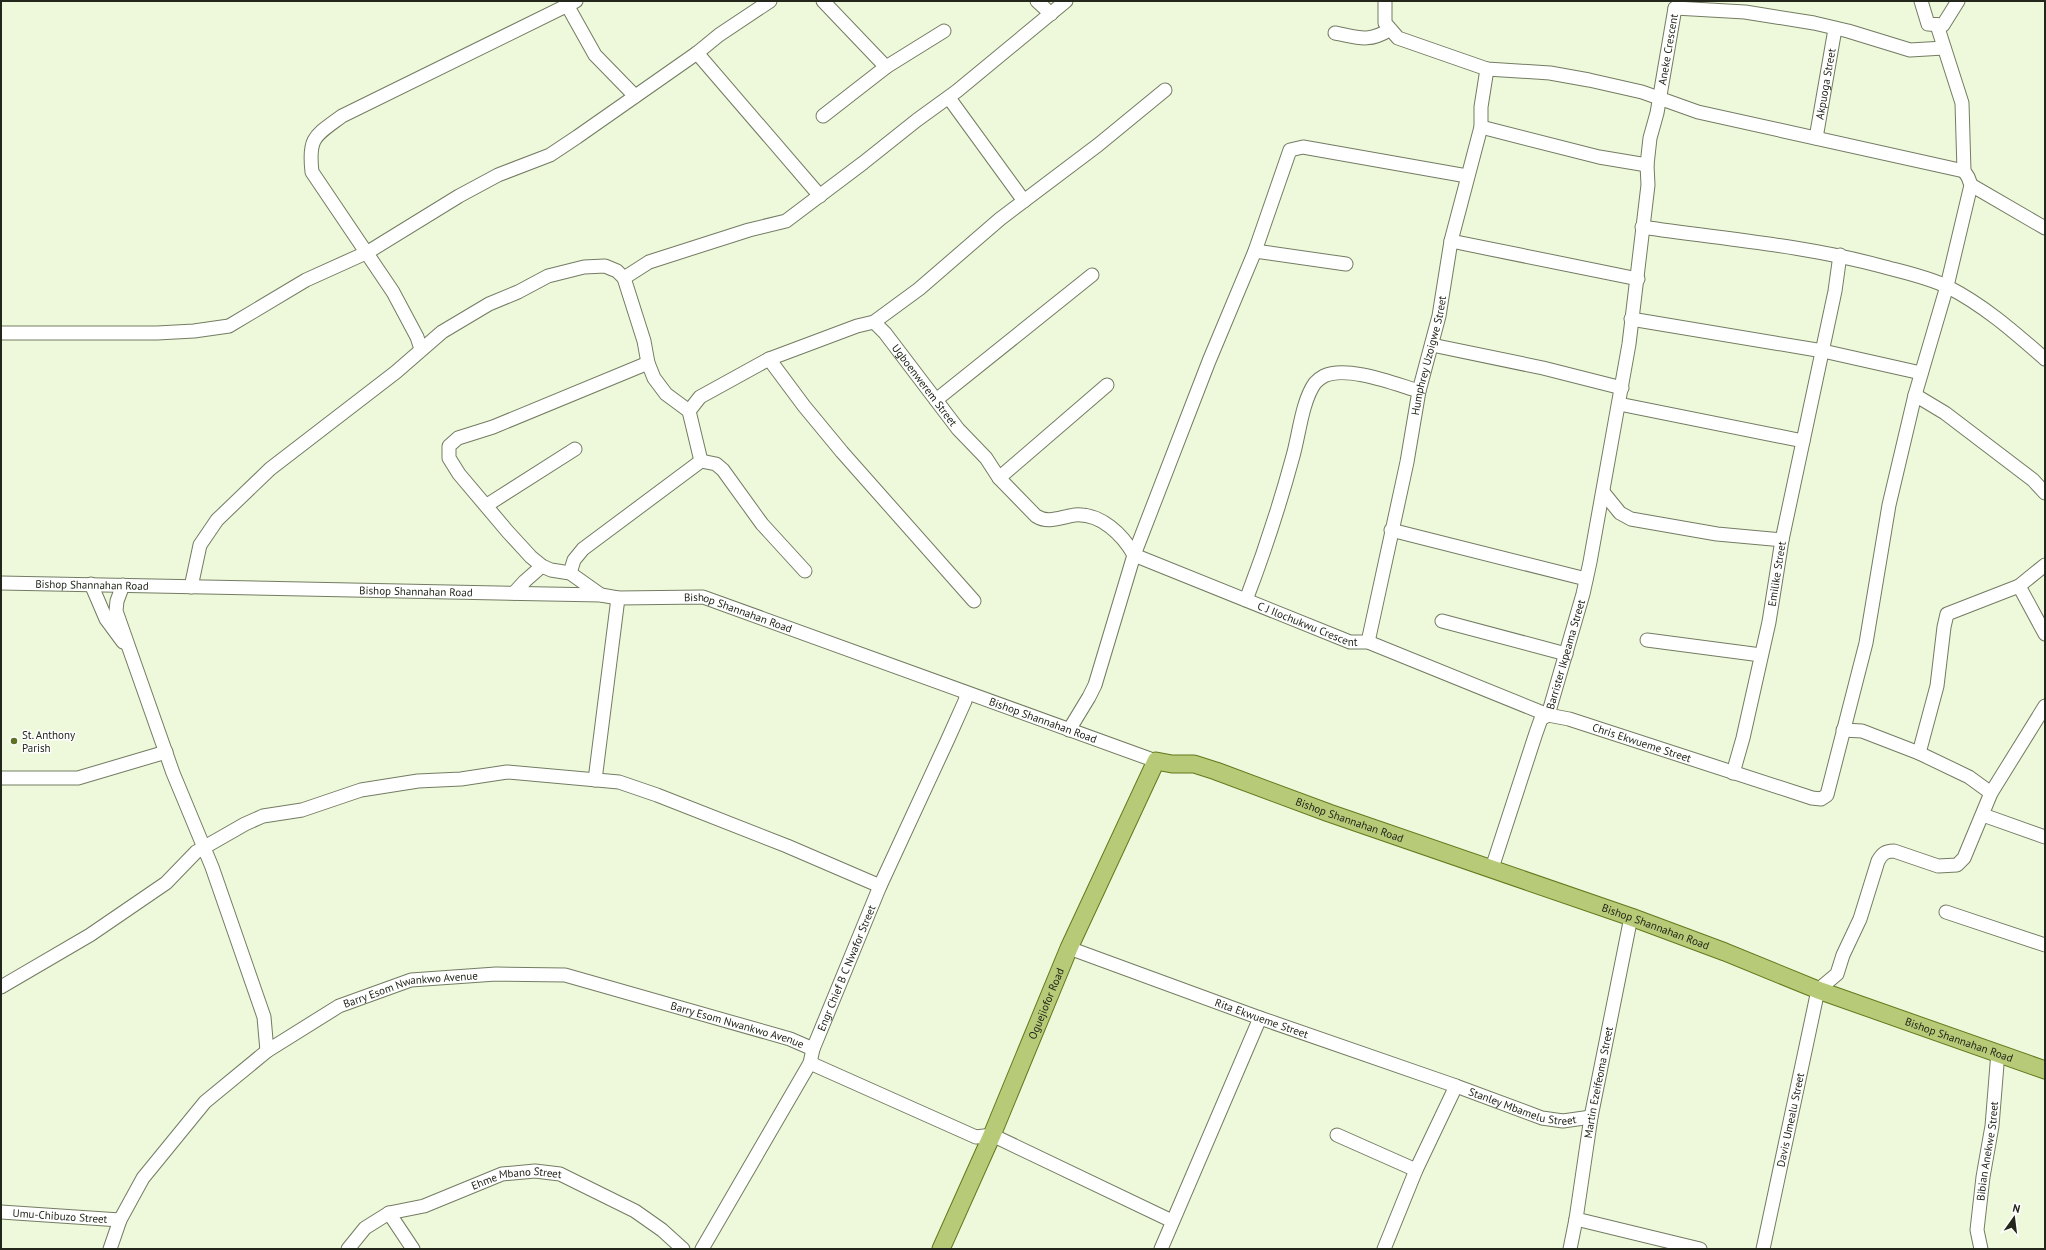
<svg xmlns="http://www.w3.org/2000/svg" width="2046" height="1250" viewBox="0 0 2046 1250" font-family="'PT Sans',sans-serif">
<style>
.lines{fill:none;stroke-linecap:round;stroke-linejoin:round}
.minor-casing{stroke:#737c62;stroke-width:15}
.major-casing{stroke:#62791c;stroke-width:19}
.minor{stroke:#fff;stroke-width:13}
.major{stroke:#b6ca77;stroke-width:17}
.poi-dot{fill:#5d7222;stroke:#fff;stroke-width:1.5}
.labels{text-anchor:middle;stroke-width:3;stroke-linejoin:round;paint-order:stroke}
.street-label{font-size:11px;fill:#22261b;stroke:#fff}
.poi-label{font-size:11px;fill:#22261b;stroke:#fff;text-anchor:start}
</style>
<rect width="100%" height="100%" fill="#eef8db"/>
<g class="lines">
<!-- minor casing -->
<g class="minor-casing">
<g id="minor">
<path d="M 823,1 L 886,67"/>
<path d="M 1037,1 L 1051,14"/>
<path d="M 1385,1 L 1385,23 L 1398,38 L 1487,69 L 1550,73 L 1589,80 L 1642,92 L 1698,112 L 1964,171"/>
<path d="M 1921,1 L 1928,24 L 1943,25 L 1958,1"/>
<path d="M 567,5 L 595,55 L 635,96"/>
<path d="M 1675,8 L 1745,12 L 1814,23 L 1848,31 L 1910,50 L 1944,48"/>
<path d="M 1335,33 C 1357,37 1368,43 1389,30"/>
<path d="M 697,53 L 820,196"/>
<path d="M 949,98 L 1024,201"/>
<path d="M 823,116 L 886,67 L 944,31"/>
<path d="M 1481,127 L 1599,157 L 1647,165"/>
<path id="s1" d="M 1816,138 L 1835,29"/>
<path d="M 1971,185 L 2045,228"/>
<path d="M 1642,227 C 1722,239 1803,245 1881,266 C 1903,272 1928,277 1948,287 C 1985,306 2014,332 2045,359"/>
<path d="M 1451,241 L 1638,279"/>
<path d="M 1255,251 L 1346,264"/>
<path d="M 624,278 L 649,262 L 749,230 L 786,221 L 863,163 L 917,120 L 957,91 L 1066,1"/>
<path d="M 1631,319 L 1823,351 L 1921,373"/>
<path id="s2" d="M 874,322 L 885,333 L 958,429 L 986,458 L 999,478 L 1036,516 C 1049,524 1060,517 1075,515 C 1101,513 1123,535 1134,555"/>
<path d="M 1,333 L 157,333 L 194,331 L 229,326 L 306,280 L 368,252 L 459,196 L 498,175 L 550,155 L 577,137 L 697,53 L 719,35 L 770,1"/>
<path d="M 1432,345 L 1543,368 L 1622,388"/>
<path d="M 421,349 L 417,337 L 393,292 L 312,172 C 308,137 315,136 342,116 L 576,1"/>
<path d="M 769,359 L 804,406 L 842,452 L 974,601"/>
<path d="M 1915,395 L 1945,413 L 2033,480 L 2045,493"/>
<path d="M 936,400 L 1092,275"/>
<path d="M 1619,404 L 1803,441"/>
<path d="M 689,411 L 700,397 L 769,359 L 857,326 L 874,322 L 919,289 L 1000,219 L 1098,145 L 1165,90"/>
<path d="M 999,478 L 1107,385"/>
<path d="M 1603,492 L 1620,513 L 1631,519 L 1717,534 L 1782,540"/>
<path d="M 487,505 L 575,449"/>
<path d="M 1391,530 L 1586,579"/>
<path id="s3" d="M 1134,555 L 1350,642 L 1368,642 L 1548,715 L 1569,719 L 1812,798 L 1821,799 L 1827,795 L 1866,643 L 1889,505 L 1915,395 L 1947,286 L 1971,185 L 1968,177 L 1964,171 L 1962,103 L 1937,25"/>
<path d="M 570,573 L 574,560 L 583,549 L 701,461 L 716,464 L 723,470 L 762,524 L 805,571"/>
<path id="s4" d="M 1,583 L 601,595 L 618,598 L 703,597 L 1156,761"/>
<path d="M 91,584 L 106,619 L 123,642"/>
<path d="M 123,585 L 117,601 L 116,611 L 173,773 L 212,867 L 264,1017 L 267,1051"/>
<path d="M 2019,586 L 2045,634"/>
<path d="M 191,587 L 200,545 L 217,520 L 270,469 L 396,372 L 442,332 L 489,304 L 518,292 L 548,276 L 584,267 L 605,266 L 617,271 L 624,278 L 644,341 L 648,363 L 654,378 L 666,394 L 689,411 L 701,461"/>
<path d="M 514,593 L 525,581 L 542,566"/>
<path d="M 601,595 L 570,573 L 551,570 L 542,566 L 531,557 L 508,532 L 459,474 L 449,458 L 449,446 L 458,438 L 493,427 L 648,363"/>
<path d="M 1246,600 C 1264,553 1280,504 1293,456 C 1299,435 1302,401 1315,383 C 1317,381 1322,377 1324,376 C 1347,365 1395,384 1419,391"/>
<path d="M 1442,621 L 1566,654"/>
<path d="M 1647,640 L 1761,655"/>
<path id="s5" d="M 1368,642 L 1407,462 L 1419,391 L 1439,316 L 1451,241 L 1481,127 L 1481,107 L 1487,69"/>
<path d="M 1069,730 L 1089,697 L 1095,685 L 1134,555 L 1209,361 L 1255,251 L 1290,150 L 1303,147 L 1467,176"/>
<path d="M 1843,730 L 1862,731 L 1919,753 L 1969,777 L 1991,793"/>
<path d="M 1919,753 L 1937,686 L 1944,627 L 1947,614 L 2019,586 L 2045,565"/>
<path id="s6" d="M 1733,773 L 1743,738 L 1769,622 L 1782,540 L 1835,291 L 1840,255"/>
<path d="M 1,778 L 78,778 L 166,752"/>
<path d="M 595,780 L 618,598"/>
<path d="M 1983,815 L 2045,837"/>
<path id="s7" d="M 1492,868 L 1536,733 L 1541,719 L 1548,715 L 1583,594 L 1590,562 L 1629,344 L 1648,185 L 1647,165 L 1650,138 L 1657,113 L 1675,8"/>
<path d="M 1946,912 L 2045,945"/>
<path id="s8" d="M 1069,948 L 1260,1018 L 1456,1086 L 1542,1118 L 1563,1121 L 1591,1117"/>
<path d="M 1,987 L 90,935 L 166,883 L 196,852 L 245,824 L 263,816 L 302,810 L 361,790 L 418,781 L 461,779 L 507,772 L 619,782 L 657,795 L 787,846 L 880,886"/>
<path d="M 810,1063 L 976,1137 L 992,1135 L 1172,1221"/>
<path d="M 1337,1135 L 1416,1170"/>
<path id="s9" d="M 1,1212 L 120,1220"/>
<path d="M 389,1213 L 413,1249"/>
<path d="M 1576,1219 L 1700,1249"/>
<path id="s10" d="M 110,1249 L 120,1220 L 143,1178 L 205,1102 L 267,1051 L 339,1006 L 411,980 L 496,974 L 565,975 L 790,1039 L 813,1049"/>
<path id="s11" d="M 348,1249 L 365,1228 L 389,1213 L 424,1206 L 502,1174 L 535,1171 L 560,1174 L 635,1211 L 662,1230 L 683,1249"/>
<path id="s12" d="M 702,1249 L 810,1063 L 813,1049 L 880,886 L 948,739 L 965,701 L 967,693"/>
<path d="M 1161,1249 L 1260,1018"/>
<path d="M 1384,1249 L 1416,1170 L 1456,1086"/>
<path id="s13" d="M 1570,1249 L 1576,1219 L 1591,1117 L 1631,917"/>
<path id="s14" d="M 1763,1249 L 1818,990 L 1837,974 L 1843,955 L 1860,919 L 1878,861 C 1882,854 1885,851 1894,851 L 1938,866 L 1957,865 L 1964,858 L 1991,793 L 2045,706"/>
<path id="s15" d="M 1981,1249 L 1977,1230 L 1983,1177 L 1992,1126 L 1998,1052"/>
</g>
</g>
<!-- major casing -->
<g class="major-casing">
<g id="major">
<path id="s16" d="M 941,1249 L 992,1135 L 1069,948 L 1156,761 L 1172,764 L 1194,764 L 1216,771 L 1329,813 L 1631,917 L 1725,952 L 1818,990 L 2045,1070"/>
</g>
</g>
<!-- minor -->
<use href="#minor" class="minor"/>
<!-- major -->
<use href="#major" class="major"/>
</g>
<!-- markers -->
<circle class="poi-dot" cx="14" cy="741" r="4"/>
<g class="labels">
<!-- street labels -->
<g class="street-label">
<text dy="4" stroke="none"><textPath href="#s7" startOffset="843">Aneke Crescent</textPath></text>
<text dy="4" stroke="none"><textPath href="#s1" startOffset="55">Akpuoga Street</textPath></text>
<text dy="4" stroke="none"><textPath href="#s5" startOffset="293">Humphrey Uzoigwe Street</textPath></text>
<text dy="4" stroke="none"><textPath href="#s2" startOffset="81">Ugboenwerem Street</textPath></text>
<text dy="4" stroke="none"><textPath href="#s6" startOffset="204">Emilike Street</textPath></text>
<text dy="4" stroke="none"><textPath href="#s4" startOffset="91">Bishop Shannahan Road</textPath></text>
<text dy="4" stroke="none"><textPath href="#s4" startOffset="415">Bishop Shannahan Road</textPath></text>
<text dy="4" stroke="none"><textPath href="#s4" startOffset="740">Bishop Shannahan Road</textPath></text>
<text dy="4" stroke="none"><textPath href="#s3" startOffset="187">C J Ilochukwu Crescent</textPath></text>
<text dy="4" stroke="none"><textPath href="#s7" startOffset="228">Barrister Ikpeama Street</textPath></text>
<text dy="4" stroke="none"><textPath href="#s4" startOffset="1064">Bishop Shannahan Road</textPath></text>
<text dy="4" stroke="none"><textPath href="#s3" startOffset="543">Chris Ekwueme Street</textPath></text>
<text dy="4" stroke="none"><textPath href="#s16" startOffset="737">Bishop Shannahan Road</textPath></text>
<text dy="4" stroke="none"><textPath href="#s16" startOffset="1061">Bishop Shannahan Road</textPath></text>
<text dy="4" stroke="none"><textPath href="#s12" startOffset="317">Engr Chief B C Nwafor Street</textPath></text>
<text dy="4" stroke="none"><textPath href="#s10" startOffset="416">Barry Esom Nwankwo Avenue</textPath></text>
<text dy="4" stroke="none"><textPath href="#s16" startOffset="267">Oguejiofor Road</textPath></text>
<text dy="4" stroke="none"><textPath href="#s8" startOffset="205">Rita Ekwueme Street</textPath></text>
<text dy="4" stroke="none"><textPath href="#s10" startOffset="752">Barry Esom Nwankwo Avenue</textPath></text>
<text dy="4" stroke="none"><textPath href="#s16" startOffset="1385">Bishop Shannahan Road</textPath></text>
<text dy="4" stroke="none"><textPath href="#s13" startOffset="169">Martin Ezeifeoma Street</textPath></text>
<text dy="4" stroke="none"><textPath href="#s8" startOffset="481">Stanley Mbamelu Street</textPath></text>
<text dy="4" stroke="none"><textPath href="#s14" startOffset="132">Davis Umealu Street</textPath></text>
<text dy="4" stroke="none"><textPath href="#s15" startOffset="99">Bibian Anekwe Street</textPath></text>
<text dy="4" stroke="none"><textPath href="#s11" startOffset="189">Ehme Mbano Street</textPath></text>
<text dy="4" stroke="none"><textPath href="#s9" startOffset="59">Umu-Chibuzo Street</textPath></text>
</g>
<!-- poi labels -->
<g class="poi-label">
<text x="22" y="739">St. Anthony<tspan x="22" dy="13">Parish</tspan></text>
</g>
</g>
<!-- border -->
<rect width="2046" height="1250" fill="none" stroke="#22261b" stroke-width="4"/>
<!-- north arrow -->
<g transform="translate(2014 1218) rotate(14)" stroke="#ffffff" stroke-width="3" paint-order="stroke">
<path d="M0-3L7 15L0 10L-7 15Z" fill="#22261b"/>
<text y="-6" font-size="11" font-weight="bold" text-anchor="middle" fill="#22261b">N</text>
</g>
</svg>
